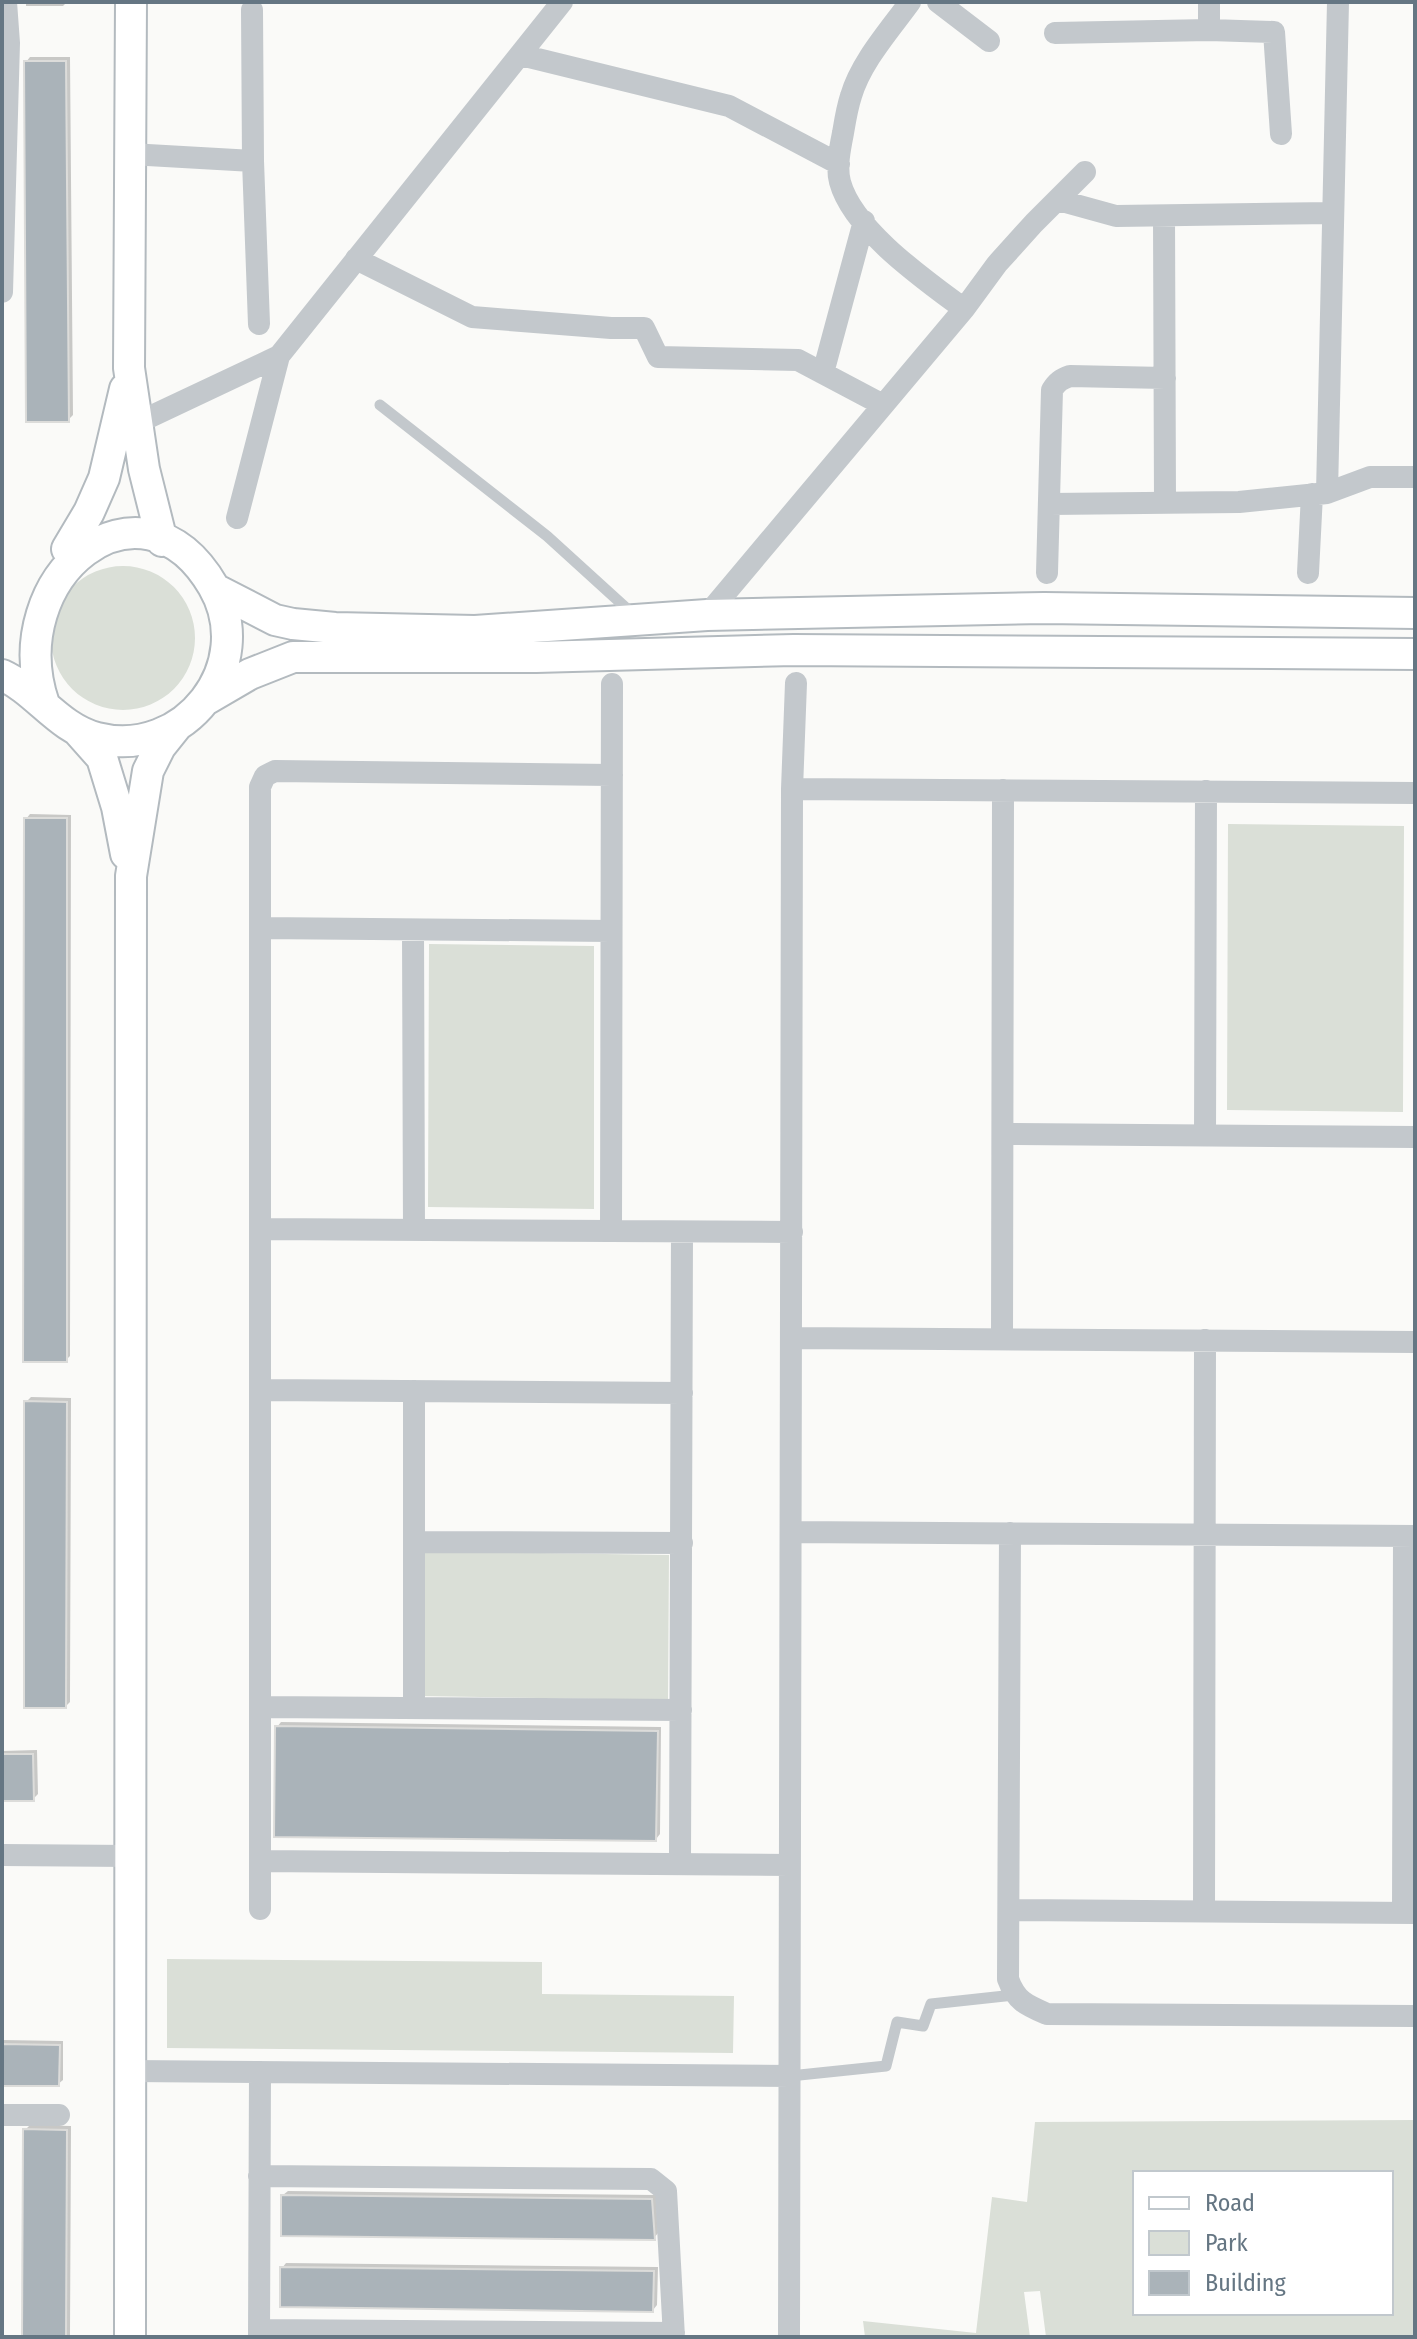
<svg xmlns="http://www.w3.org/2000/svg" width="1417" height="2339" viewBox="0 0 1417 2339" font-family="'Fira Sans Condensed',sans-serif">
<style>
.green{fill:#dadfd7;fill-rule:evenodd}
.shadow{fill:#0003}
.building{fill:#aab3b9;stroke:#dcdcda;stroke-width:2}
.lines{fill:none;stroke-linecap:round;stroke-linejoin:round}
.secondary-casing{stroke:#b3babf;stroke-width:34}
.service{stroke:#c3c8cc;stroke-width:11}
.minor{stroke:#c3c8cc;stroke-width:22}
.secondary{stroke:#fff;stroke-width:30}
</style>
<rect width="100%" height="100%" fill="#fafaf8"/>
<!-- green -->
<path class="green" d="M51 638a72 72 0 1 1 144 0a72 72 0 1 1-144 0Z
M 1228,824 L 1404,826 L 1403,1112 L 1227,1110 Z
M 429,944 L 594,946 L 594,1209 L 428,1207 Z
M 423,1551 L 669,1555 L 668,1700 L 422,1696 Z
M 167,1959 L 542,1962 L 542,1994 L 734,1996 L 733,2053 L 167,2048 Z
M 1415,2120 L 1415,2337 L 1046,2337 L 1040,2291 L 1024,2292 L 1030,2337 L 865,2337 L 863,2321 L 976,2333 L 992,2197 L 1027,2202 L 1035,2122 ZM 1391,2173 L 1391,2313 L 1135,2313 L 1135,2173 Z"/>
<!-- shadow -->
<path class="shadow" d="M 26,2 L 67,2 L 63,6 L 26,6 Z
M 30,57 L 70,57 L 73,415 L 68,420 L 26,62 Z
M 30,814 L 71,815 L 70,1356 L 66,1360 L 26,819 Z
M 31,1397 L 71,1398 L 70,1702 L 66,1706 L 26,1402 Z
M 281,1722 L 661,1727 L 660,1834 L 656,1839 L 277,1727 Z
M 37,1750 L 38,1794 L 33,1799 L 2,1799 L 2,1751 Z
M 2,2040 L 63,2041 L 63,2080 L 58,2084 L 2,2084 Z
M 30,2125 L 71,2126 L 70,2337 L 24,2337 L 25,2130 Z
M 288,2191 L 656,2195 L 658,2233 L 654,2238 L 283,2195 Z
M 286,2263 L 658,2267 L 657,2305 L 653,2310 L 282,2268 Z"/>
<!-- building -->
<path class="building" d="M 24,61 L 66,61 L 69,422 L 26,422 Z
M 24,818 L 67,818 L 67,1362 L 23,1362 Z
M 24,1401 L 67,1402 L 66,1708 L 24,1708 Z
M 275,1726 L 658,1731 L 656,1841 L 274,1837 Z
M 2,1754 L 33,1754 L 34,1801 L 2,1801 Z
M 2,2044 L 60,2045 L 59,2086 L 2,2086 Z
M 23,2129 L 67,2130 L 66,2337 L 22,2337 Z
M 281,2195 L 652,2199 L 655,2240 L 281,2236 Z
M 280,2267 L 654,2271 L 653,2312 L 280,2307 Z"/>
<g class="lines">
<!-- secondary casing -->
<g class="secondary-casing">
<path id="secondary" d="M 131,2 L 129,368 L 144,469 L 162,541
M 67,549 L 89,512 L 104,478 L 125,389
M 215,589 L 275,620 L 293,624 L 335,628 L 475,631 L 707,615 L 1044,608 L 1415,613
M 2,675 C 37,691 58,728 97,738 C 184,760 259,665 213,586 C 141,463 0,576 44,704
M 207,699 L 250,674 L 293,657 L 536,657 L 794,650 L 1415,654
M 78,731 L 102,758 L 117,807 L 126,854
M 130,2337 L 131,876 L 148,771 L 160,747 L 176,727"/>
</g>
<!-- service -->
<path class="service" d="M 380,405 L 547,536 L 635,616
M 790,2076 L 886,2066 L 897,2022 L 923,2026 L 931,2004 L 1014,1995"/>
<!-- minor -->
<path class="minor" d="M 910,2 C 889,31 861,62 851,96 C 847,108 845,121 843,133 C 840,148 836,167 840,182 C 853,230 925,280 964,309
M 938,2 L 989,41
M 252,10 L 253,161 L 259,324
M 1209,30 L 1209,2
M 1055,33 L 1209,30 L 1274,32 L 1281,134
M 521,55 L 729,106 L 839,164
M 130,154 L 253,161
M 1058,200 L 1116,216 L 1333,213
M 1164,216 L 1165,502
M 356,259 L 472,317 L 611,328 L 644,328 L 658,357 L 798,360 L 883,405
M 2,292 L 9,43 L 6,2
M 823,373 L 864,221
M 137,423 L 279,356 L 562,2
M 1327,493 L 1370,477 L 1415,477
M 1050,504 L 1239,502 L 1327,493 L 1338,2
M 237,518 L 279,356
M 1047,573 L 1052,390 C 1057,382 1061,379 1070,376 L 1165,378
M 1308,573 L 1312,494
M 707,615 L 964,309 L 997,264 L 1034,223 L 1085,172
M 792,789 L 1415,793
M 261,928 L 611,931
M 413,930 L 414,1230
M 1003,1134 L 1415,1137
M 1205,1135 L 1206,791
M 262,1229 L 792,1232
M 611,1231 L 612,684
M 791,1338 L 1415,1342
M 1002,1339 L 1003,790
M 262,1390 L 682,1393
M 791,1532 L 1415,1536
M 1010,1533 L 1008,1979 C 1016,2001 1026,2005 1047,2014 L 1415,2016
M 414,1542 L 682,1543
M 261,1707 L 681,1710
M 414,1708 L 414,1391
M 2,1855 L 130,1856
M 260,1861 L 789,1865
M 680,1864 L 682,1232
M 260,1909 L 260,787 L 265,776 L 275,771 L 612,775
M 1009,1910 L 1415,1913
M 1204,1911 L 1205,1340
M 1403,1912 L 1404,1536
M 130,2071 L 790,2076
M 2,2115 L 59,2115
M 259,2176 L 651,2179 L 666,2191 L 674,2337
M 259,2330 L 674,2333
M 259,2337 L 260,2072
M 789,2337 L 792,789 L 796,683"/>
<!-- secondary -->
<use href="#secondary" class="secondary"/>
</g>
<!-- border -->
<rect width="1417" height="2339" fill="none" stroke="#657683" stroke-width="8"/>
<!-- legend -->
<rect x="1133" y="2171" width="260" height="144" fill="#ffffff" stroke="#c1c8cd" stroke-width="2"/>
<rect x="1149" y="2197" width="40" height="12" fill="#ffffff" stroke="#c1c8cd" stroke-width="2"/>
<text x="1205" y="2211" font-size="24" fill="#657683">Road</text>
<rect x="1149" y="2231" width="40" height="24" fill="#dadfd7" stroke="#c1c8cd" stroke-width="2"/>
<text x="1205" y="2251" font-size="24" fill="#657683">Park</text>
<rect x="1149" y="2271" width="40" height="24" fill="#aab3b9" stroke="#c1c8cd" stroke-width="2"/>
<text x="1205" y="2291" font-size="24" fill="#657683">Building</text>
</svg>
